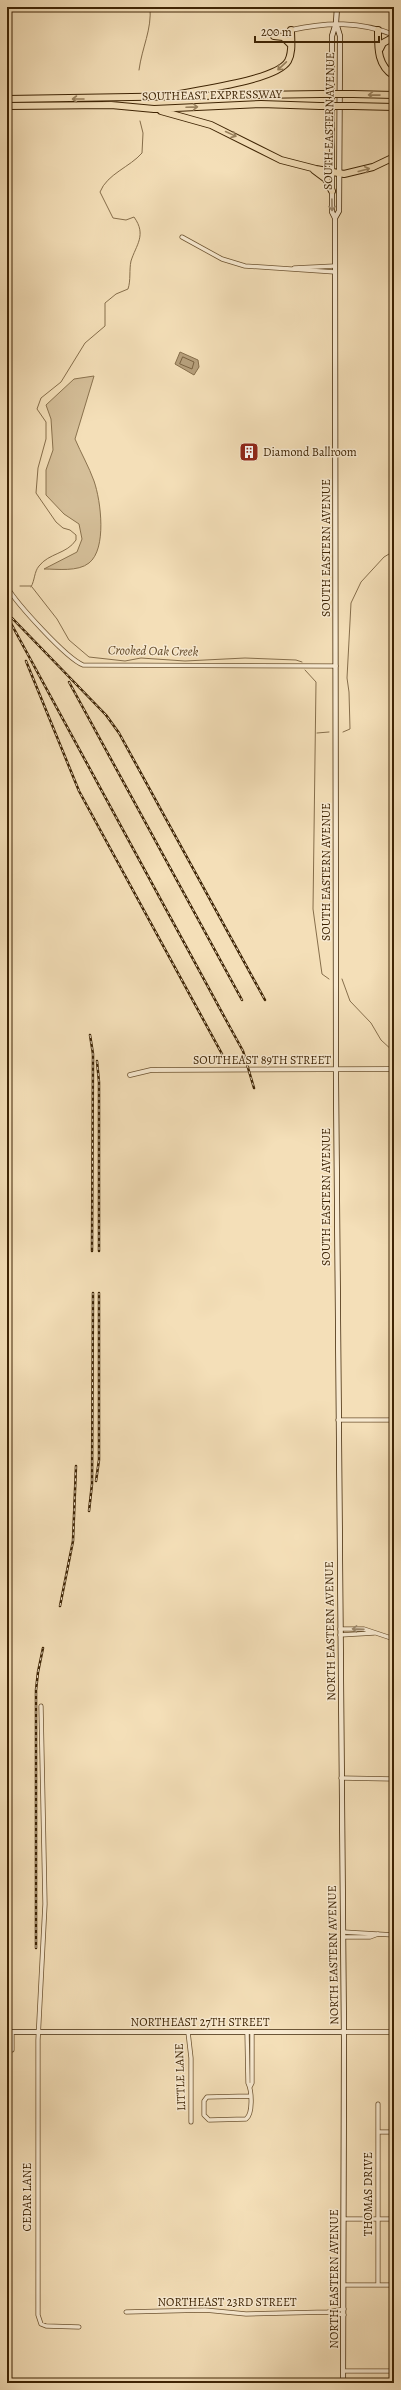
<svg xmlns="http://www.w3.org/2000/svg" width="401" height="2390" viewBox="0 0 401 2390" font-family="Alegreya,serif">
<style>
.green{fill:#d5bf99;stroke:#8a724e}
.water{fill:#b69f7b;stroke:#866e4b}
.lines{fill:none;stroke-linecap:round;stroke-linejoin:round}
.shore{stroke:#7a6240;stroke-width:1}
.stream{stroke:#866e4b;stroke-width:1}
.minor-casing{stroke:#6c5331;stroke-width:5}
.tertiary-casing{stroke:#6c5331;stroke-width:5.5}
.secondary-casing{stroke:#3e2404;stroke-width:6}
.motorway-casing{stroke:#3e2404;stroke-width:8}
.minor{stroke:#f8ead1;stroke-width:3.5}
.tertiary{stroke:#f8ead1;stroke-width:4}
.secondary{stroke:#f8ead1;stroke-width:4.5}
.motorway{stroke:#f4dfb8;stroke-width:6}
.rail-casing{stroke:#3e2404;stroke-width:2.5}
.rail{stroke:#f8ead1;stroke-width:1;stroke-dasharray:3;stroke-linecap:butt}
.motorway-bridge-casing{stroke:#3e2404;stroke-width:8;stroke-linecap:butt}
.motorway-bridge{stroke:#f4dfb8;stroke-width:6}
.oneway{stroke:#99825e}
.oneway2{stroke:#9b876a}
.labels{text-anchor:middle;stroke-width:3;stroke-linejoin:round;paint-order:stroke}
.street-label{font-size:12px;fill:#3e2404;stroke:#f8ead1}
.poi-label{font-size:12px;fill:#3e2404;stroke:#f8ead1;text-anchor:start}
.water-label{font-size:13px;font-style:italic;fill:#624928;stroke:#f8ead1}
</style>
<rect width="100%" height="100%" fill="#f4dfb8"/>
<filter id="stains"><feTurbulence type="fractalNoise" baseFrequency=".005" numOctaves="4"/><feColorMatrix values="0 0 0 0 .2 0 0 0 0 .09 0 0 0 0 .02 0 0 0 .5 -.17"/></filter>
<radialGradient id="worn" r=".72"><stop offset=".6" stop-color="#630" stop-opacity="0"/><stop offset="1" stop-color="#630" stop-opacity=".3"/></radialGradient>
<!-- green -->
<path class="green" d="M 94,376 L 75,439 C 81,453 89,467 94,481 C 101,501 107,549 89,563 C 78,572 57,569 44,569 L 77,552 L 82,539 L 79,524 L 64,514 L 46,495 L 46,470 L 53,450 L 51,419 L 46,405 L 74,379 Z"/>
<!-- water -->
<path class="water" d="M 180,352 L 198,360 L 199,367 L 194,375 L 175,364 Z"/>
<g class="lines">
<!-- shore -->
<path class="shore" d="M 183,357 L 194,362 L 192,369 L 180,364 Z"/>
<!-- stream -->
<path class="stream" d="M 139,70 C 142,47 152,30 150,7
M 20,586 L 31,586
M 31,587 C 35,580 34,572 39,566 C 49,553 67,554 76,540 L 76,535 L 70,530 L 63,528 L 56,522 L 36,493 L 38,468 L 46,439 L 46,422 L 37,409 L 41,398 L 61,382 L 85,343 L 105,326 L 105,303 L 116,294 L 128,289 C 131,280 129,270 131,261 C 136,245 147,235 134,217 L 126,220 L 113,218 L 100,192 C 107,174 130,167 142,153 L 143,133 L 140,121
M 32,587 L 57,619 L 69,640 L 89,657 L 125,661 L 141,658 L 185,661 L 245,658 L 296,660 L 302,662
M 305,670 L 316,682 L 313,909 L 321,967 L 322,974 L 329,979
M 343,732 L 350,729 L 349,692 L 347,678 L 351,603 L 361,582 L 384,557 L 394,551
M 317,733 L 329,732
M 342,979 L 350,1001 L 371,1023 L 381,1040 L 394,1052"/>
<!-- minor casing -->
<g class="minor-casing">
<path id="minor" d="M 182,237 L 222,259 L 245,266 L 335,272
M 294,268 L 335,266
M 7,587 C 17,604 66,658 83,665 L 336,666
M 338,1420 L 394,1420
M 340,1629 L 364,1629 L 394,1639
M 340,1635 L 374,1633
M 41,1706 L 45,1904 L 38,2040 L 38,2315 L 41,2324 L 46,2326 L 79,2327
M 341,1778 L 394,1779
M 343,1932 L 394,1935
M 343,1937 L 370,1937 L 378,1934
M 188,2032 L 191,2058 L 191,2122
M 247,2032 L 248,2083 C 252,2091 253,2114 246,2119 L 209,2120 L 204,2115 L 204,2101 L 207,2097 L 250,2096
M 12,2050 L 12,2032
M 250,2087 L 252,2083 L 252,2032
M 378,2132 L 394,2132
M 344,2219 L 394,2219
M 344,2285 L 394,2285
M 378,2285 L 378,2104
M 126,2312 L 205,2310 L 246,2314 L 328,2312 L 344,2315
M 328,2312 L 344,2309
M 343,2371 L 394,2371"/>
</g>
<!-- tertiary casing -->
<g class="tertiary-casing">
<path id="tertiary" d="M 291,30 C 327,22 360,21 394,35
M 130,1075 L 151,1070 L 394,1069
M 344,2032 L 394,2032"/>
</g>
<!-- secondary casing -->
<g class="secondary-casing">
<path id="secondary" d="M 337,7 L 336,23 L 332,36 L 332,212 L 335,218 L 336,1079 L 344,2040 L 343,2383
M 335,218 L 339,211 L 340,36 L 336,23
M 7,2032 L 344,2032"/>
</g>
<!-- motorway casing -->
<g class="motorway-casing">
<path id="motorway" d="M 378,30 C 378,48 377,65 394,76
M 274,36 L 283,37 L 291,45
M 380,49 L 383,43 L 394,37
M 180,94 C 202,89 277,80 288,61 C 293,52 291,40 291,30
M 353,94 L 394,95
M 7,99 L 321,94
M 7,106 L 111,105 L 154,109 L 261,104 L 320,106
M 353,106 L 394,107
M 161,111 L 211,125 L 281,160 L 316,169 L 344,174 L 373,167 L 394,157
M 314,170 L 326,179 L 332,191"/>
</g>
<!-- minor -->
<use href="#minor" class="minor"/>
<!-- tertiary -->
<use href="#tertiary" class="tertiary"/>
<!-- secondary -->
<use href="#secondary" class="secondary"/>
<!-- motorway -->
<use href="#motorway" class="motorway"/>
<!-- rail casing -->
<g class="rail-casing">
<path id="rail" d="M 7,616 L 232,1031 L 243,1051 L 254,1088
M 12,618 L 106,715 L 119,733 L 265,1000
M 26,661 L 79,791 L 222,1054
M 69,682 L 242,1000
M 90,1035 L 93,1054 L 92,1251
M 97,1061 L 99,1082 L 99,1251
M 96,1481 L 99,1460 L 99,1293
M 89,1511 L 92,1484 L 93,1293
M 60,1606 L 73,1541 L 76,1466
M 36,1948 L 36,1690 L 38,1672 L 43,1648"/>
</g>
<!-- rail -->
<use href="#rail" class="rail"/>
<!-- motorway-bridge casing -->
<g class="motorway-bridge-casing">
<path id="motorway-bridge" d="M 321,94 L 353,94
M 320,106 L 353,106"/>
</g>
<!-- motorway-bridge -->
<use href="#motorway-bridge" class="motorway-bridge"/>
</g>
<!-- one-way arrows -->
<defs><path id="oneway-shaft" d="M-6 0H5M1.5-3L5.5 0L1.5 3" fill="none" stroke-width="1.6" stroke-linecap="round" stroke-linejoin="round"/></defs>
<g class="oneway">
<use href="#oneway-shaft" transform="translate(282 66) rotate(137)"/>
<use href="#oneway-shaft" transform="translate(374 95) rotate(-179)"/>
<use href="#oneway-shaft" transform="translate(78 99) rotate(180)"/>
<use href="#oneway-shaft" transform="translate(192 107) rotate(-2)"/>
<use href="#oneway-shaft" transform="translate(231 134) rotate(25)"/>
<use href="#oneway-shaft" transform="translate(364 170) rotate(-15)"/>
</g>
<g class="oneway2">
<use href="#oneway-shaft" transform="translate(332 205) rotate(89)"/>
<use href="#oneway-shaft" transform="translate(358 1629) rotate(-178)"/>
</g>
<!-- icons -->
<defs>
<g id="building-square" transform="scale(1)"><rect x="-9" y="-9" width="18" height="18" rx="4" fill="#8f2418" stroke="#f8ead1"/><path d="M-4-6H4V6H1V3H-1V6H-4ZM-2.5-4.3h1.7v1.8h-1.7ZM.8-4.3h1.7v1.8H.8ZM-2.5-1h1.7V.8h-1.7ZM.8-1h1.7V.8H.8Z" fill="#fff"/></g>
</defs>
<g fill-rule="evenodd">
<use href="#building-square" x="249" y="452"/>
</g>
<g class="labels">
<!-- street labels -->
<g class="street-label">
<text transform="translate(212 95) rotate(-1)" y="4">SOUTHEAST EXPRESSWAY</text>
<text transform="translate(329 121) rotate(-89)" y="4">SOUTH EASTERN AVENUE</text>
<text transform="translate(326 548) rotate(-90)" y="4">SOUTH EASTERN AVENUE</text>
<text transform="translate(326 872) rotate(-90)" y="4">SOUTH EASTERN AVENUE</text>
<text x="262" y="1064">SOUTHEAST 89TH STREET</text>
<text transform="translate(326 1197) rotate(-90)" y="4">SOUTH EASTERN AVENUE</text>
<text transform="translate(330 1631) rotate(-91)" y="4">NORTH EASTERN AVENUE</text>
<text transform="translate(333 1955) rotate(-91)" y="4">NORTH EASTERN AVENUE</text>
<text x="200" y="2026">NORTHEAST 27TH STREET</text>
<text transform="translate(180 2077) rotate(-92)" y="4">LITTLE LANE</text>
<text transform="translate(368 2194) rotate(-90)" y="4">THOMAS DRIVE</text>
<text transform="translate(27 2197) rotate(-90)" y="4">CEDAR LANE</text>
<text transform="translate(334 2279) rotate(-90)" y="4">NORTH EASTERN AVENUE</text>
<text x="227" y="2306">NORTHEAST 23RD STREET</text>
</g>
<!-- poi labels -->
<g class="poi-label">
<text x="263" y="456">Diamond Ballroom</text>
</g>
<!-- water labels -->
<g class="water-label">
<text transform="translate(153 650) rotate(1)" y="5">Crooked Oak Creek</text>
</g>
</g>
<!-- margin -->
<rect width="401" height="2390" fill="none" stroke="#f4dfb8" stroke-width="24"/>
<rect x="8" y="8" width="385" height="2374" fill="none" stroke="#3e2404" stroke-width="2"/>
<rect x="12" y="12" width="377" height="2366" fill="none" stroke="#3e2404"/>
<!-- scale -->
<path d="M255 36v6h124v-6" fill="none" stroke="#3e2404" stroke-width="2"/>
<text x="261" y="36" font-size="12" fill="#3e2404" stroke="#f8ead1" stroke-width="3" paint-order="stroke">200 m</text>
<rect width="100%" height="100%" filter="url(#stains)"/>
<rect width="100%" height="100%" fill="url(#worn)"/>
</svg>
